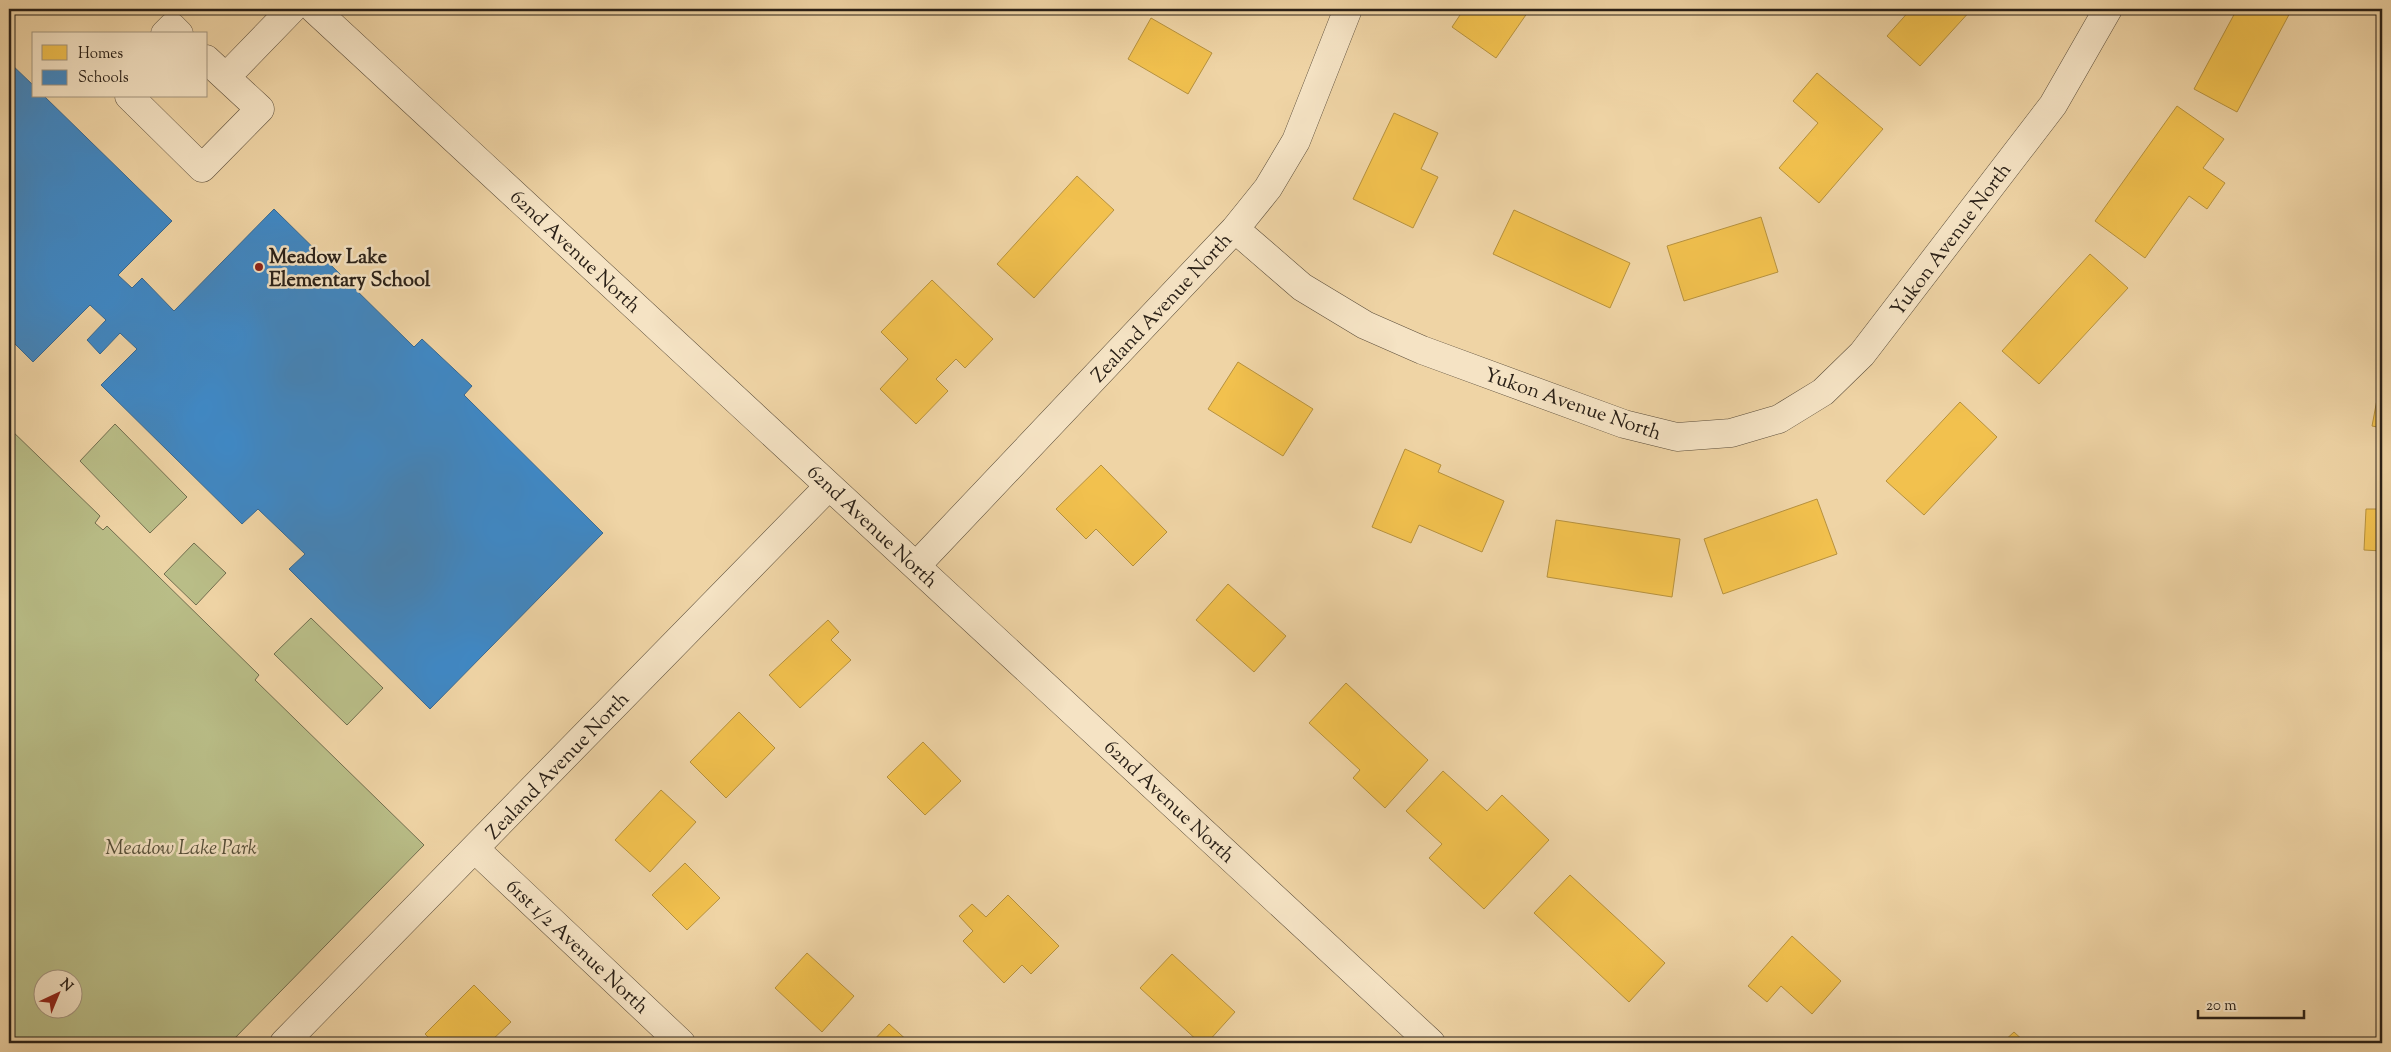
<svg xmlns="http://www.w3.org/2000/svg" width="2391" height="1052" viewBox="0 0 2391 1052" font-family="'Sorts Mill Goudy',serif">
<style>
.green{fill:#b9bd87;stroke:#726e4f;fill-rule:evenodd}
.homes{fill:#f2c14e;stroke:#b6913e}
.schools{fill:#3f88c5;stroke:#396991}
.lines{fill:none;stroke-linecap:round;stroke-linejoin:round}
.minor-casing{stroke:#5b4d3a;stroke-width:29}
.minor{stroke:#f5e3c4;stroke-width:28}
.poi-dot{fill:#8f2418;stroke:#f5e3c4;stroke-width:2}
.labels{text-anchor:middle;stroke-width:5;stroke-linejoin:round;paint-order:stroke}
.street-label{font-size:20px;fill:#2a2017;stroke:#f5e3c4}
.poi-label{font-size:20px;font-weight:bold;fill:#2a2017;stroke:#f5e3c4;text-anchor:start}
.park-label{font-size:20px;font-style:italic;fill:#554f39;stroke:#f5e3c4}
</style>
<rect width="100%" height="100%" fill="#efd4a5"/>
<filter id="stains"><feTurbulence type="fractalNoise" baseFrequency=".004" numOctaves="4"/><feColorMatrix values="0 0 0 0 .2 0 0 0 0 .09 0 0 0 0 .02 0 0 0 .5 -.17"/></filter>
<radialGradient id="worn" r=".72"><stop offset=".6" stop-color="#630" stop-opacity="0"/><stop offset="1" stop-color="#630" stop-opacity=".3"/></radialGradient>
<!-- green -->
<path class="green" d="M 115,424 L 187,497 L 150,533 L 80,461 Z
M 9,428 L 100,516 L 95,523 L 103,530 L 107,526 L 259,675 L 255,680 L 424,845 L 230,1043 L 9,1043 ZM 42,980 L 72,980 L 72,1010 L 42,1010 Z
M 194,543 L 226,573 L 196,605 L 164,574 Z
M 311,618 L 383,688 L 347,725 L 274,654 Z"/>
<!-- homes -->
<path class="homes" d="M 1464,9 L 1530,9 L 1496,58 L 1452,27 Z
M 1911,9 L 1972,9 L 1920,66 L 1887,36 Z
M 2237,9 L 2292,9 L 2237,112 L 2194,89 Z
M 1151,18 L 1212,53 L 1188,94 L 1128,59 Z
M 1817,73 L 1883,129 L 1819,203 L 1779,168 L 1818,123 L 1793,101 Z
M 2177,106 L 2224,139 L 2203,168 L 2225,183 L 2207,209 L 2189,196 L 2145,258 L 2095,221 Z
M 1394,113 L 1438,133 L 1421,169 L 1438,177 L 1413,228 L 1353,199 Z
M 1077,176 L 1114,210 L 1034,298 L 997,264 Z
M 1514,210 L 1630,263 L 1610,308 L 1493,254 Z
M 1761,217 L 1778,272 L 1684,301 L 1667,246 Z
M 2090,254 L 2128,288 L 2039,384 L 2002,351 Z
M 932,280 L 993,339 L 965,368 L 956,359 L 936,379 L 948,391 L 916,424 L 880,389 L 908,359 L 881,332 Z
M 1238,362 L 1313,409 L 1283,456 L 1208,409 Z
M 2382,373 L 2382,428 L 2372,426 Z
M 1960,402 L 1997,437 L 1924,515 L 1886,481 Z
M 1405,449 L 1441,465 L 1438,472 L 1504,501 L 1482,552 L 1419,525 L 1411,543 L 1372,527 Z
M 1101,465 L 1167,532 L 1133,566 L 1096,529 L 1086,539 L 1056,509 Z
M 1817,499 L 1837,554 L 1723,594 L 1704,539 Z
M 2366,509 L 2382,509 L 2382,551 L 2364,550 Z
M 1556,520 L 1680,539 L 1672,597 L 1547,577 Z
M 1228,584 L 1286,636 L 1254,672 L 1196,620 Z
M 828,620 L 839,632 L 831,640 L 851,660 L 800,708 L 769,675 Z
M 1346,683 L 1428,760 L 1385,808 L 1353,778 L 1360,770 L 1309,723 Z
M 739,712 L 775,748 L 726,798 L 690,762 Z
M 923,742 L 961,781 L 925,815 L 887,777 Z
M 1443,771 L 1487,811 L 1502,795 L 1549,840 L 1484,909 L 1429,858 L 1442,844 L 1406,811 Z
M 661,790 L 696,822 L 650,872 L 615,840 Z
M 685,863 L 720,898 L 687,930 L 652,895 Z
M 1570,875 L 1665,963 L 1629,1002 L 1534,913 Z
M 1008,895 L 1059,946 L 1031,974 L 1022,965 L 1004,983 L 963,941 L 973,931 L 959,916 L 972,904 L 986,917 Z
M 1792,936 L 1841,981 L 1812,1014 L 1781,986 L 1767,1002 L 1748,986 Z
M 807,953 L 854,996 L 822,1032 L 775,988 Z
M 1172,954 L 1235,1012 L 1207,1043 L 1200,1043 L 1140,988 Z
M 474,985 L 511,1022 L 489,1043 L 434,1043 L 425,1034 Z
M 889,1024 L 910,1043 L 871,1043 Z
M 2014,1032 L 2026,1043 L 2002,1043 Z"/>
<!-- schools -->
<path class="schools" d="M 9,62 L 34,86 L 34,96 L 44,96 L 172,221 L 118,275 L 132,288 L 142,278 L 174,311 L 274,209 L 414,347 L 422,339 L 472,386 L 464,395 L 603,533 L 430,709 L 289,569 L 305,554 L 258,509 L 242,524 L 101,385 L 137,349 L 120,333 L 100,354 L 87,340 L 106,320 L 90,305 L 33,362 L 9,338 Z"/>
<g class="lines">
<!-- minor casing -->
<g class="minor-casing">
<path id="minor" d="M 314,9 L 1431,1043
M 165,34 L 172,27 L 179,34
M 226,77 L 292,9
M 129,96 L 202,168 L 260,109 L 206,59
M 1235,229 L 1302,287 L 1365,325 L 1422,350 L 1624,424 L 1677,437 L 1731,433 L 1779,419 L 1823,392 L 1862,354 L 2053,105 L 2108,9
M 916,566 L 1235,229 L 1268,188 L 1296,141 L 1348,9
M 475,849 L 681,1043
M 284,1043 L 829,486"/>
</g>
<!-- minor -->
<use href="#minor" class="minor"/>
</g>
<!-- markers -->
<circle class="poi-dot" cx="259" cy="267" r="5"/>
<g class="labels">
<!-- street labels -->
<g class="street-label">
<text transform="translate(1950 239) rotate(-53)" y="7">Yukon Avenue North</text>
<text transform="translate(576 251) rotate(43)" y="7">62nd Avenue North</text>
<text transform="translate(1161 307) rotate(-47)" y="7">Zealand Avenue North</text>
<text transform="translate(1573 403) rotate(19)" y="7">Yukon Avenue North</text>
<text transform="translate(873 526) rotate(43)" y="7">62nd Avenue North</text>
<text transform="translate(557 765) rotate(-46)" y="7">Zealand Avenue North</text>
<text transform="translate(1170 801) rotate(43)" y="7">62nd Avenue North</text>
<text transform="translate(578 946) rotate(43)" y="7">61st 1/2 Avenue North</text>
</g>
<!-- poi labels -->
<g class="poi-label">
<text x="269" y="263">Meadow Lake<tspan x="269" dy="23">Elementary School</tspan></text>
</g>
<!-- park labels -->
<g class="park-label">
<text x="181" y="854">Meadow Lake Park</text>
</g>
</g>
<!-- margin -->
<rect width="2391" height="1052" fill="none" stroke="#efd4a5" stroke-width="30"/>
<rect x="10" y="10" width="2371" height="1032" fill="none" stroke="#2a2017" stroke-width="2.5"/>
<rect x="15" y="15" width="2361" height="1022" fill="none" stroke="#2a2017"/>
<!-- legend -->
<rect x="32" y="32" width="175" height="65" fill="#f5e3c4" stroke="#a4957f"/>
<rect x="42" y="45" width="25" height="15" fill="#f2c14e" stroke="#a4957f"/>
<text x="78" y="58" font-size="15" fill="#2a2017">Homes</text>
<rect x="42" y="70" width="25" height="15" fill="#3f88c5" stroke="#a4957f"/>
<text x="78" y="82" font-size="15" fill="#2a2017">Schools</text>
<!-- north arrow -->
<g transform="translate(58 994) rotate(44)"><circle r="24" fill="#f5e3c4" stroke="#a4957f"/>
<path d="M0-4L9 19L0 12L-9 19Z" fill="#8f2418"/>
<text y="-8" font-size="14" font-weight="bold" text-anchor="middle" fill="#2a2017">N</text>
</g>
<!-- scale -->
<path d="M2198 1010v8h106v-8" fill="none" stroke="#2a2017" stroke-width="2.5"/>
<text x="2206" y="1010" font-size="15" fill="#2a2017" stroke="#f5e3c4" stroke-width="4" paint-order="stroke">20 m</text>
<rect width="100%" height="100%" filter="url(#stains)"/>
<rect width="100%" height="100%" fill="url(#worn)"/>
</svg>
